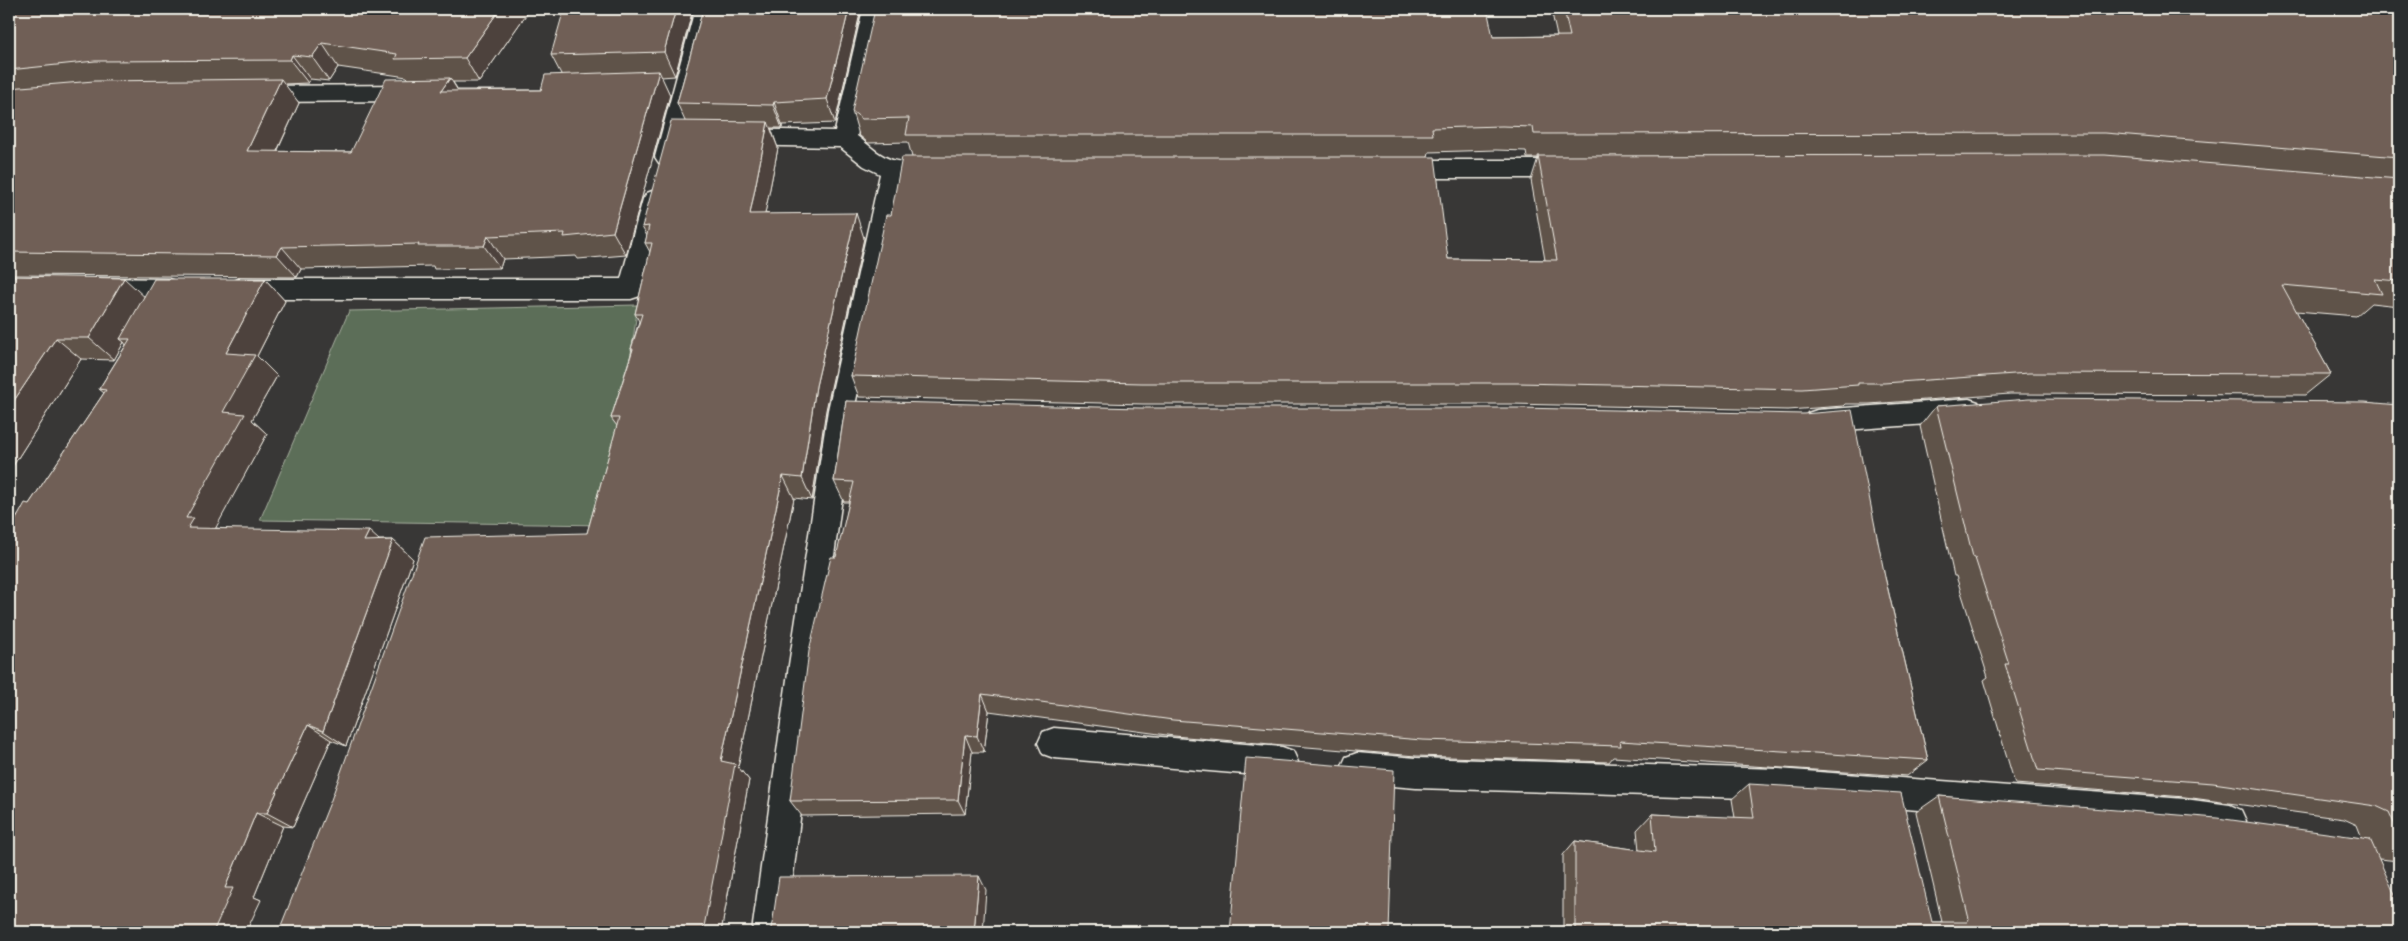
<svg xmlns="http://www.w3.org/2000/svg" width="2408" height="941" viewBox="0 0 2408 941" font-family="Sriracha,sans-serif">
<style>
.green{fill:#5c6e58;stroke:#a8b0a0}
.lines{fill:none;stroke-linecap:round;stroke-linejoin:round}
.minor-casing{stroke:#f4f1e8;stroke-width:3}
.minor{fill:#2a2d2e;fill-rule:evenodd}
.wall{fill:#5f524a;stroke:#f4f1e8;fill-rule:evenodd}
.shaded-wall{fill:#4e423c;stroke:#f4f1e8}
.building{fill:#6f5f56;stroke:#f4f1e8}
</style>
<rect width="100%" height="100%" fill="#383736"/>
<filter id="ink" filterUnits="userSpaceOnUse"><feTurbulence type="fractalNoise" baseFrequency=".02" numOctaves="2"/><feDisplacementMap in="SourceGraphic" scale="10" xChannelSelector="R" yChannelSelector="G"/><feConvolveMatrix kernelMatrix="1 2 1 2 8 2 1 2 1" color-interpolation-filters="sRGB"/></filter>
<g filter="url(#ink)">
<!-- green -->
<path class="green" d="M 638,305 L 606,525 L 260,520 L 349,311 Z"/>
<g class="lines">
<!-- minor casing -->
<g class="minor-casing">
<path id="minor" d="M 695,9 L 717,9 L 679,157 L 675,163 L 667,165 L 659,163 L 655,157 Z
M 863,9 L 885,9 L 857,136 C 869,145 882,159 897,161 C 913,164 929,159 944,164 L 948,170 L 944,176 L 936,179 L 903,179 L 854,410 L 819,665 L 786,932 L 752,932 L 789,665 L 828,410 L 880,174 L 864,166 L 840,147 L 736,145 L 728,143 L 724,137 L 728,131 L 736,129 L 835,131 Z
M 415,85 L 423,87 L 426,93 L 423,99 L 415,101 L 253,102 L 245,100 L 242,94 L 245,88 L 253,86 Z
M 1399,160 L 1571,160 L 1579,163 L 1583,169 L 1579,175 L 1571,178 L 1399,178 L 1391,175 L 1387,169 L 1391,163 Z
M 655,190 L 663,193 L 667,199 L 644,289 L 640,296 L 631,299 L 238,299 L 229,296 L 225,289 L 229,282 L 238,279 L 621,279 L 643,199 L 647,193 Z
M 98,278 L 169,279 L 178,282 L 182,289 L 178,296 L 169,299 L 98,298 L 89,295 L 85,288 L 89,281 Z
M 1969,399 L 1978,402 L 1982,410 L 1978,418 L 1969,421 L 1817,432 L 1808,429 L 1804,421 L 1808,413 L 1817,410 Z
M 1054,728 L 1282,747 L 1293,751 L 1298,762 L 1293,773 L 1282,777 L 1054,758 L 1043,754 L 1038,743 L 1043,732 Z
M 1357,753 L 1416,758 L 1778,769 L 2185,799 L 2230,805 L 2241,810 L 2246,821 L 2241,832 L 2230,837 L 2185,831 L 1778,799 L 1416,788 L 1357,783 L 1346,779 L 1341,768 L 1346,757 Z"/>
</g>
<!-- minor -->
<use href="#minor" class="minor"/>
</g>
<!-- wall -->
<path class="wall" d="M 9,9 L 530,9 L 479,82 L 453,82 L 458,90 L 541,90 L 561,74 L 551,55 L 693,9 L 675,76 L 661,77 L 670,95 L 626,255 L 578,259 L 576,256 L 503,259 L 500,268 L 434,269 L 433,266 L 301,269 L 297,277 L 9,275 ZM 338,67 L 407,77 L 408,78 L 351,152 L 277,152 L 299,103 L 284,84 L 308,83 L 310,79 L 329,81 Z
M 703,9 L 861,9 L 835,123 L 782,125 L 782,128 L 771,128 L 778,148 L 765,213 L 864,238 L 826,410 L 812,500 L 794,498 L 738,767 L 749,780 L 721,932 L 289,932 L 280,928 L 587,533 L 617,426 L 611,418 L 632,351 L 631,349 L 639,321 L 635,314 L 650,252 L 645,243 L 647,236 L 642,227 L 685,121 L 677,103 Z
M 1551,9 L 2399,9 L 2399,306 L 2371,303 L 2356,316 L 2296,311 L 2331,374 L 2305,395 L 2010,394 L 1869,404 L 1845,404 L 1843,406 L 1788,410 L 1511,404 L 1143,404 L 859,397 L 851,376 L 891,215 L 912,157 L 908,142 L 868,143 L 859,135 L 852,111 L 1493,37 L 1557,36 ZM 1496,150 L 1526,151 L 1527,158 L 1538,158 L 1531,180 L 1545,260 L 1448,259 L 1428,157 L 1429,152 Z
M 9,276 L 144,296 L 265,279 L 285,301 L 257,356 L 277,376 L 252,420 L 267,434 L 215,528 L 379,540 L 393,540 L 413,559 L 346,746 L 331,740 L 293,827 L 283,826 L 254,897 L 261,900 L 9,932 L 9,511 L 17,517 L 29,504 L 104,393 L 99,389 L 126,345 L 124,342 L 114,360 L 81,359 L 9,472 Z
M 846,401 L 1885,577 L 1928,760 L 1907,776 L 1613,757 L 1609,762 L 1416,756 L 1174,736 L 989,711 L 984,752 L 972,752 L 965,814 L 802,816 L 790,801 L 849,502 L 844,502 L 834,481 Z
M 2399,405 L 2399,861 L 2379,859 L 2399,932 L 1563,932 L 1563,855 L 1575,841 L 1639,850 L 1637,830 L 1652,814 L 1735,818 L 1732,799 L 1749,784 L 1932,922 L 1942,922 L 1916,812 L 1939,796 L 2362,838 L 2357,825 L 2344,819 L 2185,797 L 2015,784 L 1984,680 L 1988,677 L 1956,576 L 1954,576 L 1920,426 L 1936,406 Z"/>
<!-- shaded-wall -->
<path class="shaded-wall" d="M 500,9 L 530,9 L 479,82 L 465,58 Z
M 676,9 L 693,9 L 675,76 L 664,52 Z
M 849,9 L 861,9 L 835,123 L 827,99 Z
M 322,43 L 338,67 L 329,81 L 312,57 Z
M 292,55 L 310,79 L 308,83 L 290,60 Z
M 659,71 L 670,95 L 626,255 L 613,232 Z
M 450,78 L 465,102 L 441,91 Z
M 281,79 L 299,103 L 266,175 L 247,151 Z
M 774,102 L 782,125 L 782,128 L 773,105 Z
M 768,122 L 778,148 L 760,239 L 750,214 Z
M 856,213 L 864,238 L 826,410 L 812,500 L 802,478 L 816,386 Z
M 488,236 L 503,259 L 500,268 L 484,246 Z
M 282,247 L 301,269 L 297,277 L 277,255 Z
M 124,278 L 148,300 L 120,339 L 124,342 L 114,360 L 89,338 Z
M 265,279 L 285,301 L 257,356 L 277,376 L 252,420 L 267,434 L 213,533 L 188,528 L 186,518 L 223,412 L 226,353 Z
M 56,338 L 81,359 L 9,472 L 9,408 Z
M 783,476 L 794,498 L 738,767 L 749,780 L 721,932 L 703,932 L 721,761 Z
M 9,511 L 22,520 L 9,543 Z
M 369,531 L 389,549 L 364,541 Z
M 393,540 L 413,559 L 346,746 L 323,731 Z
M 982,694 L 989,711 L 984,752 L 977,736 Z
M 308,725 L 331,740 L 293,827 L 267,813 Z
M 965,735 L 972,752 L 965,814 L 958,800 Z
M 256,813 L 283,826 L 254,897 L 261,900 L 246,932 L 213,932 L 225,888 Z
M 979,876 L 986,890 L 983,932 L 974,932 Z"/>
<!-- building -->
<path class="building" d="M 9,9 L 500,9 L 465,58 L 395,59 L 397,54 L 322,43 L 312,57 L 292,55 L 290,60 L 95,61 L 9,70 Z
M 564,9 L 676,9 L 664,52 L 551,55 Z
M 703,9 L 849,9 L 827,99 L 774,102 L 773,105 L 677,103 Z
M 875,9 L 1487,9 L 1493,37 L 1570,36 L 1564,9 L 2399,9 L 2399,157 L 2105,133 L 1534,134 L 1533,127 L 1502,126 L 1432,128 L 1433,135 L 906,135 L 909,118 L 862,119 L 852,111 Z
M 659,71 L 613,232 L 564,237 L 565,233 L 488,236 L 484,246 L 418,246 L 419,244 L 282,247 L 277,255 L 9,252 L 9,88 L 94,81 L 281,79 L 247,151 L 351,152 L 386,79 L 450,78 L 441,91 L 541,90 L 545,75 Z
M 671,121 L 768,122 L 750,214 L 856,213 L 816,386 L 802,478 L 783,476 L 721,761 L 735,764 L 703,932 L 300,932 L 301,929 L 280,928 L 331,800 L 425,537 L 587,533 L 619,418 L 611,418 L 633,349 L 631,349 L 642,314 L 635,314 L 652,243 L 645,243 L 649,226 L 642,227 Z
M 2105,155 L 2399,179 L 2399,281 L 2375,279 L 2382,294 L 2282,285 L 2331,374 L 2029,373 L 1884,383 L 1858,383 L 1858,385 L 1802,389 L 1518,383 L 1142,383 L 851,376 L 886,215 L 891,215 L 902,157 L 1435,157 L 1448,259 L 1557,260 L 1538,156 Z
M 9,276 L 124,278 L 89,338 L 56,338 L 9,408 Z
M 154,279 L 265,279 L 226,353 L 255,355 L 223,412 L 245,414 L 186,518 L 194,518 L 188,528 L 369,531 L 364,541 L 393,540 L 323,731 L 308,725 L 267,813 L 256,813 L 225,888 L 233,888 L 213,932 L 9,932 L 9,532 L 25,503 L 29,504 L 106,390 L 99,389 L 130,339 L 120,339 Z
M 2029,399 L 2365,402 L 2399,405 L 2399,834 L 2389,812 L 2376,806 L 2213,783 L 2038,770 L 2005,664 L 2009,664 L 1975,558 L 1973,557 L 1936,406 Z
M 846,401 L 1141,408 L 1519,408 L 1803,414 L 1852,410 L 1885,577 L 1928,760 L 1620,741 L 1621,746 L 1422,740 L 1173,720 L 982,694 L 977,736 L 965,735 L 958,800 L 790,801 L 809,651 L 831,557 L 836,557 L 854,482 L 834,481 Z
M 1246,758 L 1394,770 L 1389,932 L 1230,932 Z
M 1749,784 L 1901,793 L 1932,922 L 1967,922 L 1969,919 L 1939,796 L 2217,818 L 2370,839 L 2399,904 L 2399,932 L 1575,932 L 1575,841 L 1655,852 L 1652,814 L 1754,818 Z
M 979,876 L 974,932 L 770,932 L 773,919 L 779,877 Z"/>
</g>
<!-- margin -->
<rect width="2408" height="941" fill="none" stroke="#2a2d2e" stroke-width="30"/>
<rect x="15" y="15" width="2378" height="911" fill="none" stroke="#f4f1e8" stroke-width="2" filter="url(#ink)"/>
</svg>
